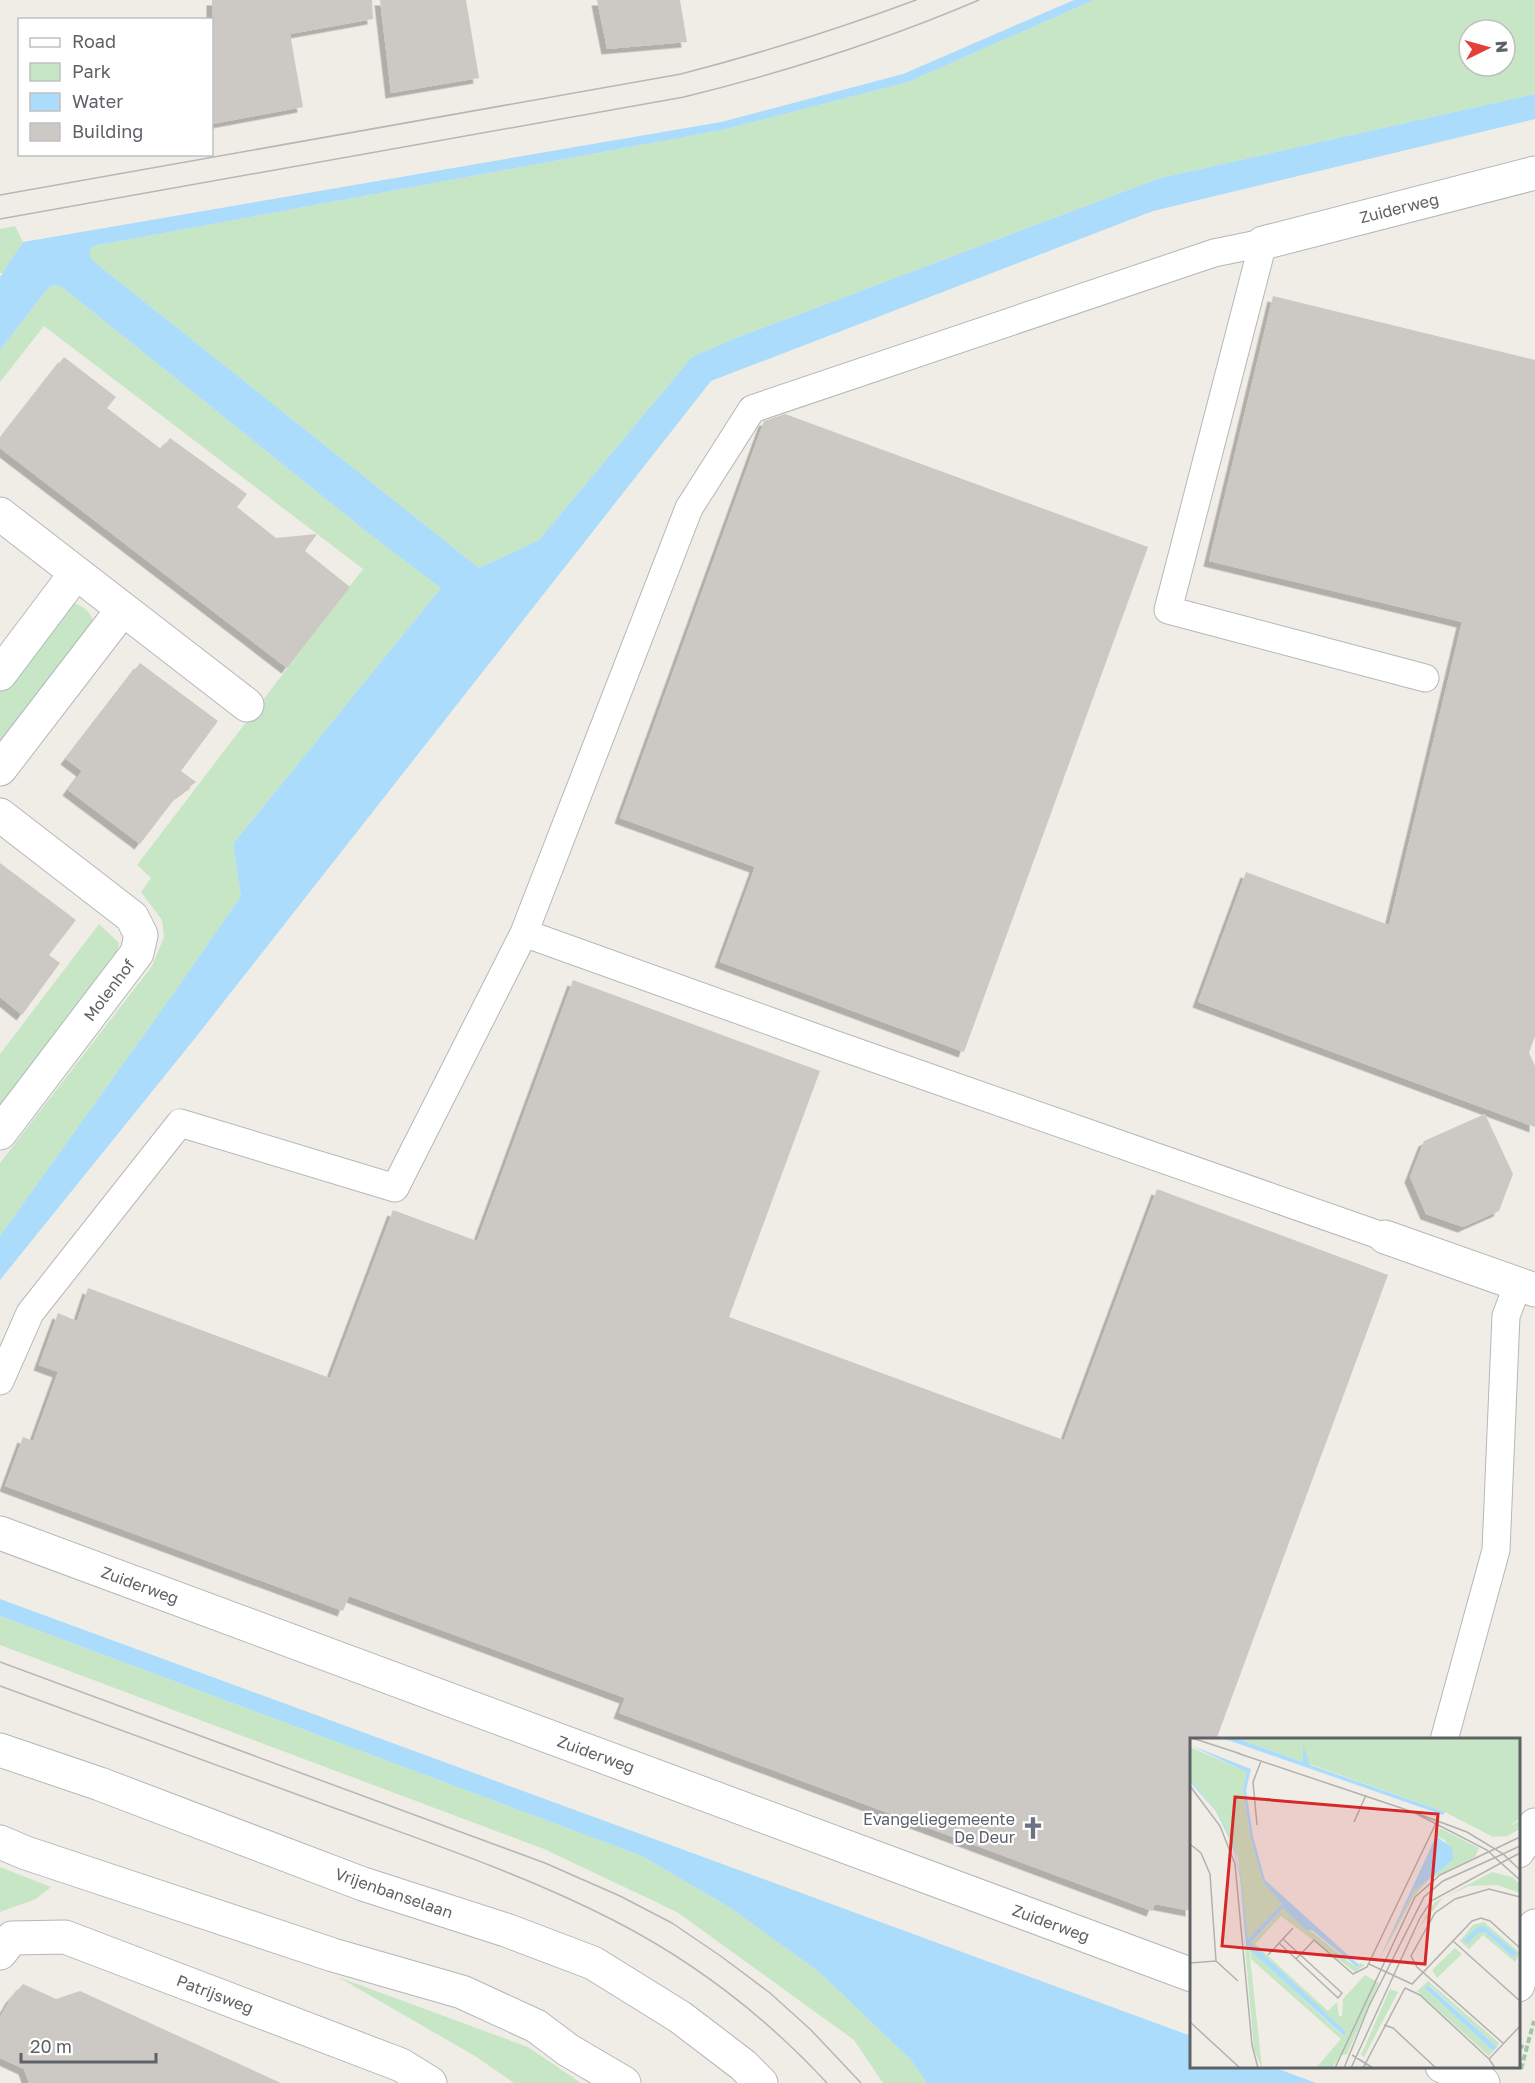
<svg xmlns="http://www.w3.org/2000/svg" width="1535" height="2083" viewBox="0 0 1535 2083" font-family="'Golos Text',sans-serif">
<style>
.green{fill:#c6e6c5;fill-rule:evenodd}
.water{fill:#abdcfc}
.building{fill:#ccc8c4;filter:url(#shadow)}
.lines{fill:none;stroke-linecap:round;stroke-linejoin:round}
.service-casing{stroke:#b4b7bb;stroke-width:29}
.minor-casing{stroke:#b4b7bb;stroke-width:35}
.secondary-casing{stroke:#b3b6bb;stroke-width:35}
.path{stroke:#9ec7a8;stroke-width:4;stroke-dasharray:6 3;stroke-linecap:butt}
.service{stroke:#fff;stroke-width:27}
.minor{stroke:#fff;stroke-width:33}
.secondary{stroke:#fff;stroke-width:33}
.tram{stroke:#b5b6b6;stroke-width:1.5}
.labels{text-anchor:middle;stroke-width:4.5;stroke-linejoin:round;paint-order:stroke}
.street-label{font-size:16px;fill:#5e6266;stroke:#fff}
.worship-label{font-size:16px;fill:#5b616d;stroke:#fff;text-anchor:end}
.inset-road{fill:none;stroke:#b2b1af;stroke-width:1.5}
.view{fill:#d62828;fill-opacity:0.15;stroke:#d62828;stroke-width:3}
.inset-edge{fill:none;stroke:#5e6266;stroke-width:3}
</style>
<defs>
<filter id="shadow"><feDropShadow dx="-5.5" dy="5.5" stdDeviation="0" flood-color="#0004"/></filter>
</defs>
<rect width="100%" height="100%" fill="#f0ede7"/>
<!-- green -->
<path class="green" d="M 1094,0 L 1535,0 L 1535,94 L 1160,178 L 736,338 L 692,357 L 539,540 L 479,568 L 92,260 L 88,252 L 93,246 L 722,130 L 908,82 ZM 1469,30 L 1505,30 L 1505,66 L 1469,66 Z
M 15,226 L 23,242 L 3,273 L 0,273 L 0,229 Z
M 55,285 L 62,287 L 367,532 L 441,588 L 233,844 L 241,896 L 178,987 L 0,1236 L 0,1163 L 152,966 L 164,937 L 162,920 L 141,892 L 151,878 L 137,865 L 363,569 L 44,326 L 0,382 L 0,350 L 49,287 Z
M 71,603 C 82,605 88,609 93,620 L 89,629 L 0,743 L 0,691 L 63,608 Z
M 99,924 L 119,943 L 117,954 L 0,1106 L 0,1054 Z
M 0,1616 L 642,1856 L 729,1907 L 818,1971 L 911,2060 L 927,2083 L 883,2083 L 854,2040 L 677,1912 L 544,1849 L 0,1645 Z
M 0,1867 L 51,1887 L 36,1899 L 0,1912 Z
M 338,1977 L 528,2047 L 581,2083 L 514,2083 L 475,2056 Z"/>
<!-- water -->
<path class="water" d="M 1074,0 L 1094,0 L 908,82 L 722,130 L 93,246 L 89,252 L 92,260 L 479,568 L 539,540 L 692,357 L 736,338 L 1160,178 L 1535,94 L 1535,119 L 1153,211 L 711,381 L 196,1037 L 0,1280 L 0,1236 L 178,987 L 241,896 L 233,844 L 441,588 L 367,532 L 62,287 L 55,285 L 49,287 L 0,350 L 0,277 L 23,242 L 721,122 L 903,74 Z
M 0,1599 L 1191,2036 L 1192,2066 L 1273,2067 L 1316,2083 L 927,2083 L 911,2060 L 818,1971 L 729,1907 L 642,1856 L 0,1616 Z"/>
<!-- building -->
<path class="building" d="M 212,0 L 372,0 L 373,19 L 290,34 L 303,107 L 212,124 Z
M 380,0 L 466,0 L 479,78 L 391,93 Z
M 597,0 L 680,0 L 687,42 L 607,49 Z
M 1273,296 L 1535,360 L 1535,1036 L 1529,1053 L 1535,1066 L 1535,1127 L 1198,1002 L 1246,872 L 1389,925 L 1462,622 L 1209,561 Z
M 64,357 L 116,397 L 107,408 L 161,449 L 170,438 L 247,494 L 237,507 L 276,538 L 317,534 L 305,551 L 350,587 L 287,668 L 0,448 L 0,439 Z
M 785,414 L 1148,547 L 964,1052 L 720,962 L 755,867 L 620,818 L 764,421 Z
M 140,663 L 218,721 L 181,771 L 196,782 L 176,797 L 140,844 L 68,790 L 82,771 L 66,759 Z
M 0,863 L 76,920 L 49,955 L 60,963 L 22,1015 L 0,997 Z
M 573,980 L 820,1071 L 729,1317 L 1064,1440 L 1157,1189 L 1388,1275 L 1216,1740 L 1191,1740 L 1191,1911 L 1155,1904 L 1152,1911 L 619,1713 L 625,1698 L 349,1596 L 343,1611 L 5,1486 L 23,1437 L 33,1441 L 58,1372 L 39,1365 L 58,1313 L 77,1321 L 88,1288 L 330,1378 L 393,1210 L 477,1241 Z
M 1485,1114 L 1513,1174 L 1499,1211 L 1463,1227 L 1426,1214 L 1410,1177 L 1424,1141 Z
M 23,1984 L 56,1999 L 80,1991 L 281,2083 L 29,2083 L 24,2069 L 0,2058 L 0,2017 L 11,1998 Z"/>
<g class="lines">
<!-- service casing -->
<g class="service-casing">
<path id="service" d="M 524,933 L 839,1046 L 1385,1237
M 0,1381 L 30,1313 L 180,1123 L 395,1188 L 524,933 L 689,508 L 752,409 L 1214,253 L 1263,243 L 1168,610 L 1425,678
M 1444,1740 L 1496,1550 L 1506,1316 L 1518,1284"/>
</g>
<!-- minor casing -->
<g class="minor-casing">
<path id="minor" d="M 1263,243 L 1535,173
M 0,514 L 247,705
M 0,674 L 76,573
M 0,769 L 123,609
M 0,815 L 132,917 L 141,935 L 137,953 L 0,1133
M 1385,1237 L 1535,1290
M 0,1533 L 1192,1975
M 1518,1851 L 1535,1825
M 0,1953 L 12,1938 L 65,1937 L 401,2065 L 430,2083
M 1518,1985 L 1535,1926
M 1442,2066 L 1483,2083"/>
</g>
<!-- secondary casing -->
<g class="secondary-casing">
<path id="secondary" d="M 0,1750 L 100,1784 L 363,1884 L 506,1930 L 593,1963 L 680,2017 L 743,2065 L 761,2083
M 0,1842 L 26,1853 L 333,1955 L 462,1992 L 536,2026 L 568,2050 L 624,2083"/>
</g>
<!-- path -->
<path class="path" d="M 1518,2045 L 1527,2049
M 1521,2069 L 1534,2021"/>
<!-- service -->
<use href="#service" class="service"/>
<!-- minor -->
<use href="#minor" class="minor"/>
<!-- secondary -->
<use href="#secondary" class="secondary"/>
<!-- tram -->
<path class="tram" d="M 0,195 L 681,74 C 762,53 838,29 916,0
M 0,219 L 684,97 C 785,72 883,41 979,0
M 0,1662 L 545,1863 L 620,1896 L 672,1923 L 722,1957 L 770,1993 L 811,2030 L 861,2083
M 0,1686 C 112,1727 224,1768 337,1809 C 430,1843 525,1875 613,1920 C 693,1961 766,2017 827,2083"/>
</g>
<!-- icons -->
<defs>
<g id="church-bare" transform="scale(1.8)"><path d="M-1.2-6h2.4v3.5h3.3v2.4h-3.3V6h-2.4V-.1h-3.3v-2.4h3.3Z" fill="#6b7280" stroke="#fff" stroke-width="2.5" paint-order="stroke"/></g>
</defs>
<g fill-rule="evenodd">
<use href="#church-bare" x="1033" y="1828"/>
</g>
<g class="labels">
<!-- street labels -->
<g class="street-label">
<text transform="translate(1399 208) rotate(-14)" y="6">Zuiderweg</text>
<text transform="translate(109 990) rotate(-53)" y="6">Molenhof</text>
<text transform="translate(140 1585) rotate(20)" y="6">Zuiderweg</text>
<text transform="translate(596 1754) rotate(20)" y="6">Zuiderweg</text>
<text transform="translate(394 1893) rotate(19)" y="6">Vrijenbanselaan</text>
<text transform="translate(1051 1923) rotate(20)" y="6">Zuiderweg</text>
<text transform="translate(215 1994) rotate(21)" y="6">Patrijsweg</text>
</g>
<!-- worship labels -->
<g class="worship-label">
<text x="1015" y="1825">Evangeliegemeente<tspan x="1015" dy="18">De Deur</tspan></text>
</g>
</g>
<!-- overview -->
<g transform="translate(1190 1738)">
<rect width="330" height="330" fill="#f0ede7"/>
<path d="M 46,0 L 330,0 L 330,80 L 319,89 L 330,82 L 330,91 L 317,98 L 303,99 L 255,74 ZM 0,9 L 58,34 L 53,51 L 60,97 L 73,144 L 92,166 L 58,201 L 48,120 L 26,72 L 0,42 ZM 250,90 L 289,110 L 285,119 L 238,142 L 224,158 L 188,224 L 224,153 L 263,122 L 255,102 L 246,98 ZM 302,134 L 322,139 L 330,146 L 330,155 L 307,147 L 279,148 L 253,160 L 227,192 L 245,164 ZM 93,170 L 159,224 L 167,229 L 170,225 L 175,227 L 165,234 L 91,178 L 65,206 L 138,273 L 147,264 L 149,278 L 152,278 L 153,261 L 175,237 L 189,245 L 157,316 L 151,317 L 142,330 L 126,330 L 151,301 L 61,221 L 60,211 L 153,298 L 156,295 L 61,206 ZM 294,184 L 330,215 L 325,224 L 293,197 L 279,211 L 270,203 L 283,187 ZM 294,188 L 326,215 L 323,219 L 295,194 L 289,194 ZM 55,208 L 59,210 L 72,330 L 64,312 ZM 265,210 L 272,216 L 247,240 L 242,232 ZM 238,243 L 309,305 L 307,309 L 239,247 L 235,250 L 303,313 L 299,318 L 227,253 ZM 200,251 L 208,254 L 174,319 L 171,317 Z" fill="#c6e6c5" fill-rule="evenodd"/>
<path d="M 32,0 L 46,0 L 113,24 L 113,7 L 120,27 L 255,74 L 253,77 ZM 0,7 L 61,31 L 56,52 L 63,98 L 75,142 L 169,227 L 167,229 L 122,192 L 116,192 L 93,170 L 61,205 L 156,294 L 154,298 L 56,208 L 50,139 L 41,102 L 25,72 L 0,44 L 0,42 L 26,72 L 42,102 L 51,139 L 58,201 L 92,166 L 73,144 L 60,97 L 53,51 L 57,34 ZM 246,98 L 262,110 L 263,122 L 224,153 L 188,224 ZM 294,188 L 299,192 L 327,215 L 323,219 L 295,194 L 289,194 L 278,205 L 273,203 L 286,190 ZM 238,247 L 307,309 L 303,313 L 235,250 Z" fill="#abdcfc"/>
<path class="inset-road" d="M 2,0 L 51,16M 47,15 L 223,74 L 297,112 L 311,125 L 330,115M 0,48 L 30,88 L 45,126 L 62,307 L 68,330M 223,74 L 277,94 L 313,116 L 330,108M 164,84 L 176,57M 67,87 L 63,44 L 71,23M 0,106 L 11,115 L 20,136 L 26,223 L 48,243M 263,203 L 330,263M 89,205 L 148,260 L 152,255 L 93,201M 78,217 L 103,190M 106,221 L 124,202 L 163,236 L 177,229 L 248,81M 0,225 L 26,223M 179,226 L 222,246 L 282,183 L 291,180 L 300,183 L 330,210M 0,284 L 50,330M 194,287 L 203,290 L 246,330M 314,306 L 227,229 L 221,218 L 245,175 L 265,161 L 299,151 L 330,159M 162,317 L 183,330M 145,330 L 225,159 L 250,137 L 330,99M 154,330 L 179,268 L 234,159 L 253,143 L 313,116 L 330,132M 161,330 L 230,180 L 241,163 L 311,125 L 330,142M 173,330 L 215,250 L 230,257 L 299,321M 305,330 L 299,321 L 330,288"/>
<path class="view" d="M 45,59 L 248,76 L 235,226 L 32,208 Z"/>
<rect width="330" height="330" class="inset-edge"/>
</g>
<!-- legend -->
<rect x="18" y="18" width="195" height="138" fill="#ffffff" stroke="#bfc0c2" stroke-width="1.5"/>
<rect x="30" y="38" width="30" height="9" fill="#ffffff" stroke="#bfc0c2" stroke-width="1.5"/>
<text x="72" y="48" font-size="18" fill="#5e6266">Road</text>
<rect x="30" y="63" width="30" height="18" fill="#c6e6c5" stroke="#bfc0c2" stroke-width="1.5"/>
<text x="72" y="78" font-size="18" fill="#5e6266">Park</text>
<rect x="30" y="93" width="30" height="18" fill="#abdcfc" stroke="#bfc0c2" stroke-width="1.5"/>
<text x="72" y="108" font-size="18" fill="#5e6266">Water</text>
<rect x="30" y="123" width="30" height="18" fill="#ccc8c4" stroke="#bfc0c2" stroke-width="1.5"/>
<text x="72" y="138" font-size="18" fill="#5e6266">Building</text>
<!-- north arrow -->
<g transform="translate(1487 48) rotate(85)"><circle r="28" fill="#ffffff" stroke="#bfc0c2" stroke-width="1.5"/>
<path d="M0-4.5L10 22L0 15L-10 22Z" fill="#e3403a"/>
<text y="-9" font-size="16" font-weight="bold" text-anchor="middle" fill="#5e6266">N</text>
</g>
<!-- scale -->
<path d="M21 2053v9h135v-9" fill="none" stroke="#5e6266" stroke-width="3"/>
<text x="30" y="2053" font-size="18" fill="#5e6266" stroke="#ffffff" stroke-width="4.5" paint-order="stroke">20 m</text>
</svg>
